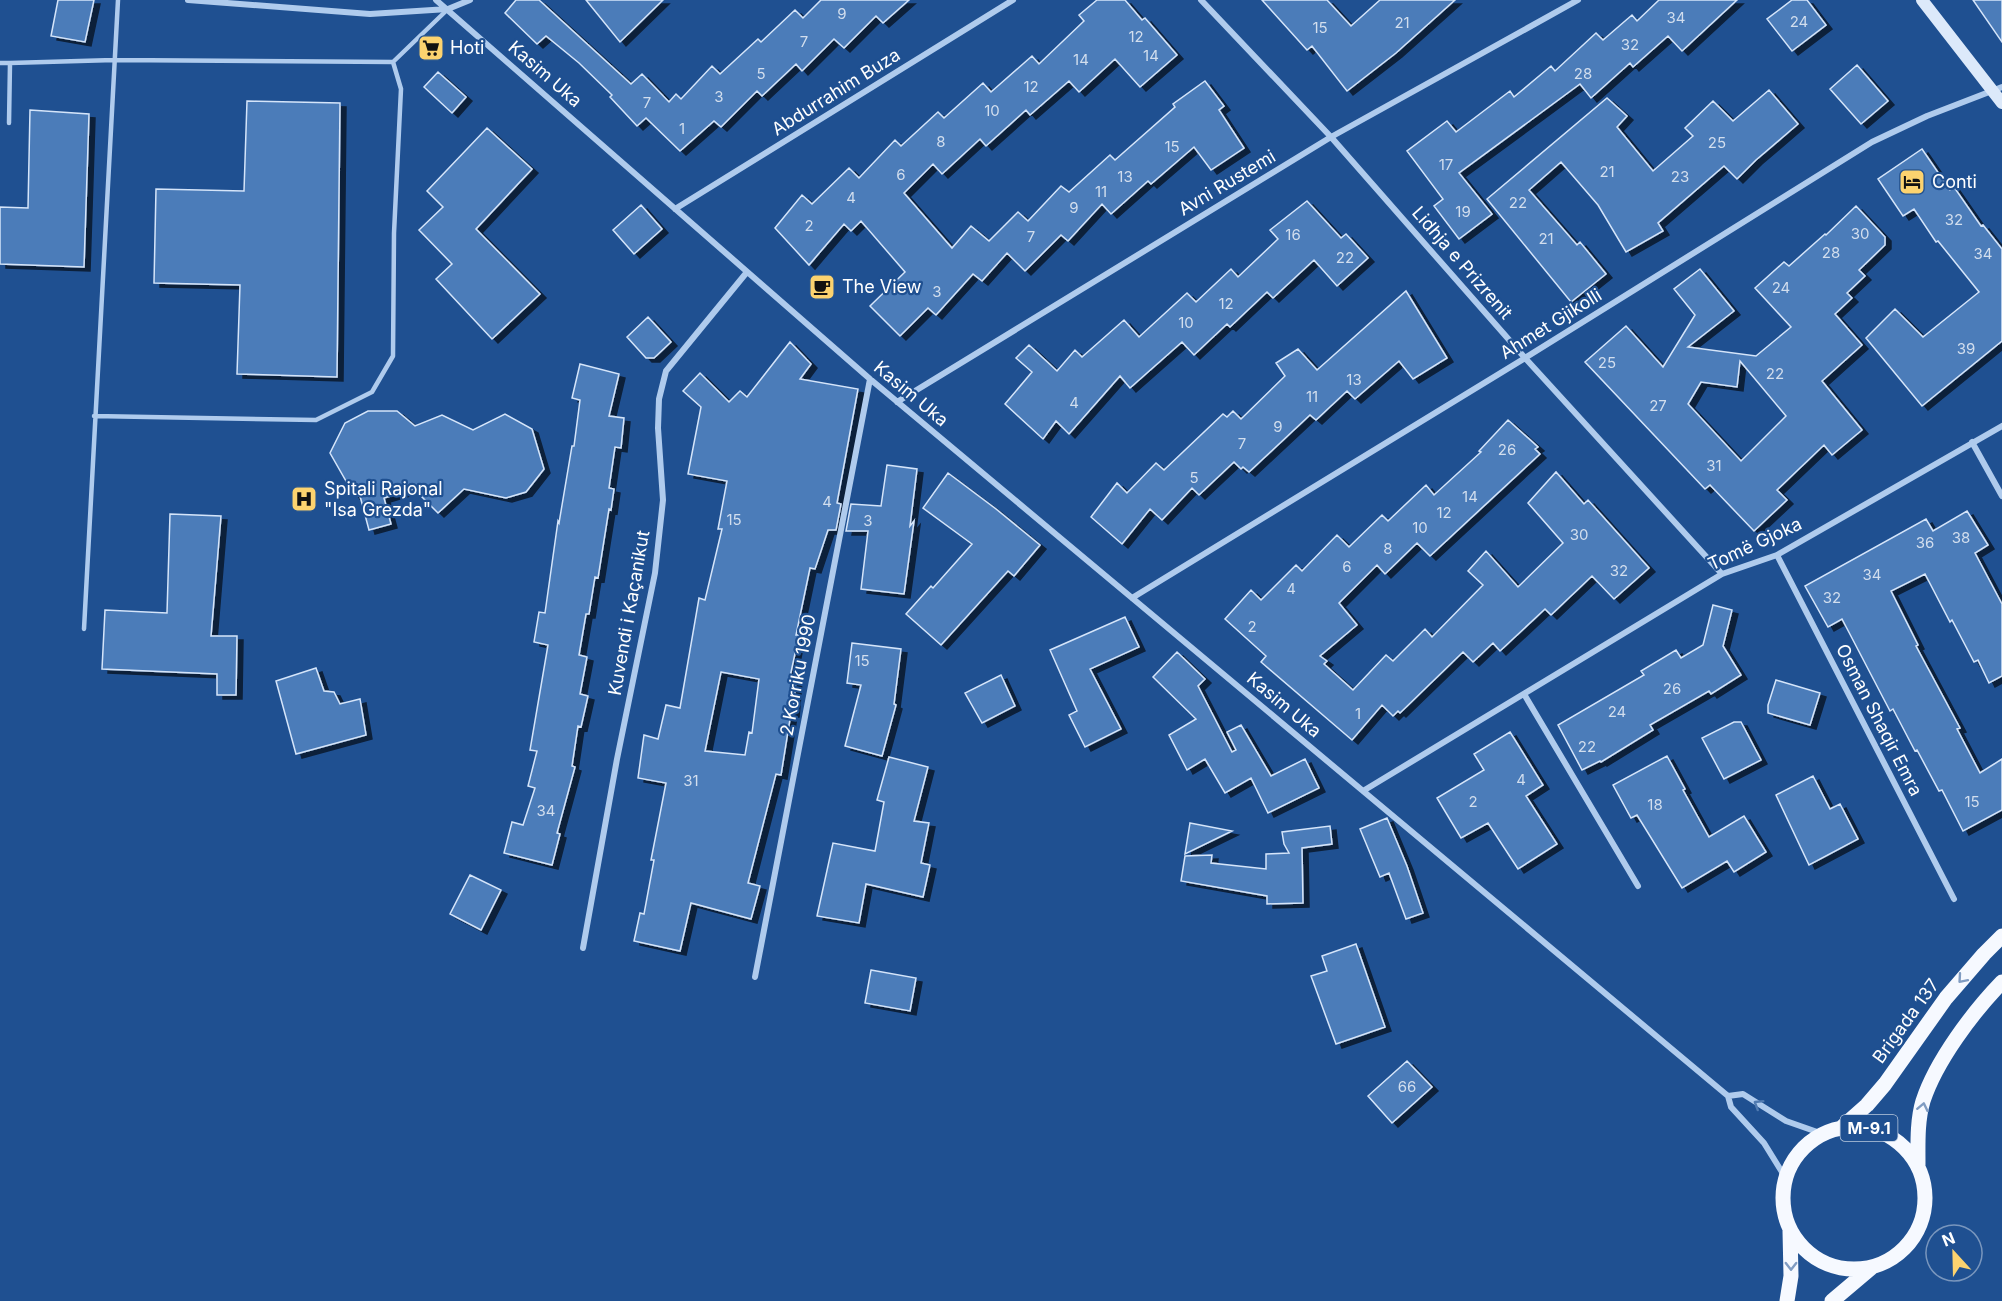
<svg xmlns="http://www.w3.org/2000/svg" width="2002" height="1301" viewBox="0 0 2002 1301" font-family="Inter,sans-serif">
<style>
.building{fill:#4b7cb9;stroke:#d5e5fa;stroke-width:1.5;fill-rule:evenodd;filter:url(#shadow)}
.lines{fill:none;stroke-linecap:round;stroke-linejoin:round}
.lane{stroke:#afcbed;stroke-width:4.5}
.street{stroke:#afcbed;stroke-width:6}
.secondary{stroke:#dce9fa;stroke-width:12}
.primary{stroke:#f6f9ff;stroke-width:15}
.oneway{stroke:#809cc2}
.oneway2{stroke:#517bb1}
.labels{text-anchor:middle;stroke-width:4.5;stroke-linejoin:round;paint-order:stroke}
.number-label{font-size:15px;fill:#d2deee}
.shield{fill:#1f5091;stroke:#bccade;stroke-width:1.5}
.shield-label{font-size:16px;font-weight:bold;fill:#fff}
.poi-label{font-size:18px;fill:#fff;stroke:#1f5091;text-anchor:start}
.street-label{font-size:18px;fill:#fff;stroke:#1f5091}
</style>
<defs>
<filter id="shadow"><feDropShadow dx="6" dy="4" stdDeviation="0" flood-color="#0009"/></filter>
</defs>
<rect width="100%" height="100%" fill="#1f5091"/>
<!-- building -->
<path class="building" d="M 58,0 L 94,0 L 85,42 L 51,36 Z
M 516,0 L 539,0 L 631,84 L 642,74 L 669,102 L 676,94 L 681,99 L 712,66 L 720,74 L 758,39 L 761,42 L 795,10 L 803,18 L 821,0 L 909,0 L 883,23 L 876,16 L 844,48 L 834,39 L 802,71 L 796,64 L 762,96 L 757,91 L 721,127 L 714,121 L 680,151 L 646,118 L 637,126 L 610,97 L 612,95 L 579,63 L 546,36 L 537,44 L 505,13 Z
M 586,0 L 663,0 L 620,42 Z
M 1097,0 L 1125,0 L 1142,20 L 1145,18 L 1177,55 L 1140,87 L 1115,59 L 1079,92 L 1069,81 L 1030,115 L 1026,110 L 986,146 L 980,139 L 942,174 L 933,164 L 904,193 L 952,248 L 971,226 L 989,241 L 1018,212 L 1028,221 L 1061,186 L 1069,192 L 1110,155 L 1115,160 L 1175,107 L 1173,104 L 1205,81 L 1224,106 L 1219,110 L 1244,148 L 1211,170 L 1194,147 L 1151,184 L 1148,181 L 1111,214 L 1102,204 L 1068,241 L 1061,235 L 1025,271 L 1007,253 L 982,281 L 973,274 L 936,315 L 928,308 L 900,336 L 870,306 L 905,272 L 861,221 L 851,231 L 844,224 L 809,265 L 775,228 L 802,195 L 812,204 L 849,168 L 859,178 L 895,140 L 901,146 L 938,112 L 944,118 L 983,83 L 991,92 L 1032,56 L 1039,64 L 1084,21 L 1079,15 Z
M 1262,0 L 1327,0 L 1351,26 L 1380,0 L 1455,0 L 1396,53 L 1347,91 L 1312,46 L 1307,50 Z
M 1659,0 L 1737,0 L 1682,51 L 1668,36 L 1633,67 L 1630,63 L 1591,98 L 1580,84 L 1459,173 L 1492,214 L 1459,239 L 1434,206 L 1443,199 L 1407,151 L 1447,121 L 1456,132 L 1510,91 L 1514,97 L 1551,66 L 1555,71 L 1596,33 L 1603,40 L 1632,15 L 1637,21 Z
M 1792,0 L 1807,0 L 1826,25 L 1792,51 L 1767,19 Z
M 1973,0 L 2002,0 L 2002,42 Z
M 1857,65 L 1888,101 L 1861,124 L 1830,89 Z
M 438,72 L 466,97 L 452,113 L 424,87 Z
M 1769,90 L 1798,124 L 1756,160 L 1737,179 L 1724,166 L 1658,223 L 1663,231 L 1626,252 L 1598,205 L 1561,162 L 1529,190 L 1577,245 L 1580,242 L 1606,274 L 1571,302 L 1487,199 L 1607,98 L 1627,116 L 1617,127 L 1653,171 L 1693,136 L 1685,128 L 1713,101 L 1733,121 Z
M 247,101 L 340,103 L 337,377 L 237,374 L 240,285 L 154,283 L 156,189 L 244,191 Z
M 30,110 L 89,114 L 84,267 L 0,264 L 0,207 L 28,208 Z
M 487,128 L 532,169 L 476,229 L 540,294 L 492,339 L 436,279 L 452,264 L 419,230 L 443,207 L 427,191 Z
M 1922,149 L 1950,190 L 1954,187 L 1981,226 L 1983,225 L 2002,249 L 2002,341 L 1922,406 L 1866,338 L 1895,309 L 1923,337 L 1979,292 L 1938,241 L 1936,242 L 1914,209 L 1903,216 L 1878,179 Z
M 1307,201 L 1341,238 L 1346,234 L 1368,258 L 1337,286 L 1314,260 L 1273,298 L 1267,292 L 1230,327 L 1227,324 L 1194,355 L 1182,342 L 1130,388 L 1120,376 L 1069,434 L 1056,421 L 1043,439 L 1005,404 L 1032,372 L 1016,358 L 1029,345 L 1057,371 L 1075,350 L 1082,357 L 1124,320 L 1139,337 L 1187,293 L 1196,302 L 1231,269 L 1238,277 L 1278,239 L 1270,230 Z
M 641,205 L 662,229 L 634,254 L 613,230 Z
M 1856,206 L 1885,237 L 1885,245 L 1859,270 L 1865,276 L 1847,293 L 1852,298 L 1835,314 L 1862,345 L 1822,381 L 1862,430 L 1832,455 L 1824,445 L 1777,490 L 1787,500 L 1754,531 L 1710,485 L 1705,489 L 1585,362 L 1626,326 L 1663,367 L 1695,315 L 1674,289 L 1700,269 L 1734,311 L 1688,347 L 1756,356 L 1791,327 L 1755,288 L 1784,262 L 1789,266 L 1825,234 L 1826,235 ZM 1740,361 L 1786,416 L 1741,461 L 1688,404 L 1701,382 L 1737,387 Z
M 1406,291 L 1447,358 L 1413,379 L 1399,361 L 1355,399 L 1347,391 L 1316,420 L 1310,415 L 1249,472 L 1243,467 L 1241,469 L 1234,462 L 1199,495 L 1192,488 L 1162,520 L 1150,509 L 1122,544 L 1091,517 L 1117,483 L 1127,493 L 1156,463 L 1164,470 L 1223,414 L 1227,417 L 1233,411 L 1241,419 L 1285,376 L 1276,363 L 1298,349 L 1317,370 Z
M 648,317 L 671,342 L 654,358 L 646,358 L 627,337 Z
M 790,342 L 811,364 L 800,379 L 858,389 L 837,503 L 841,504 L 836,530 L 828,530 L 815,569 L 810,568 L 796,635 L 799,635 L 790,677 L 796,678 L 793,713 L 791,713 L 781,775 L 776,774 L 748,883 L 760,886 L 751,919 L 691,903 L 680,951 L 634,941 L 640,913 L 644,914 L 654,860 L 651,860 L 666,783 L 638,778 L 644,735 L 658,739 L 666,705 L 680,708 L 699,598 L 705,600 L 722,529 L 718,529 L 727,481 L 688,474 L 701,407 L 683,391 L 700,373 L 729,402 L 740,391 L 747,397 ZM 721,672 L 759,679 L 752,733 L 749,732 L 745,755 L 705,751 Z
M 580,364 L 619,374 L 609,416 L 624,418 L 621,448 L 615,447 L 609,488 L 614,489 L 611,510 L 609,509 L 598,578 L 595,577 L 589,614 L 586,614 L 579,655 L 587,657 L 580,694 L 588,696 L 581,727 L 578,726 L 572,766 L 575,767 L 557,833 L 560,834 L 552,865 L 504,853 L 512,822 L 523,825 L 535,788 L 528,786 L 537,751 L 530,750 L 548,645 L 534,642 L 539,612 L 545,613 L 558,521 L 559,523 L 572,446 L 574,446 L 580,400 L 572,398 Z
M 368,411 L 397,411 L 415,426 L 442,415 L 473,430 L 505,414 L 532,429 L 544,469 L 526,492 L 506,498 L 464,489 L 438,513 L 414,489 L 384,498 L 391,524 L 369,530 L 360,496 L 354,495 L 330,453 L 345,423 Z
M 1508,420 L 1538,447 L 1535,449 L 1540,454 L 1430,556 L 1417,543 L 1385,574 L 1377,565 L 1339,603 L 1357,625 L 1320,656 L 1327,661 L 1324,664 L 1353,690 L 1386,655 L 1393,661 L 1425,629 L 1432,637 L 1483,585 L 1468,571 L 1486,551 L 1518,587 L 1563,543 L 1528,503 L 1556,472 L 1584,504 L 1588,500 L 1649,568 L 1614,599 L 1592,576 L 1551,615 L 1545,609 L 1500,651 L 1493,643 L 1473,662 L 1463,652 L 1400,713 L 1398,711 L 1393,716 L 1382,705 L 1352,740 L 1261,662 L 1266,656 L 1225,619 L 1251,590 L 1261,600 L 1296,565 L 1302,571 L 1337,535 L 1349,547 L 1382,515 L 1388,521 L 1426,485 L 1434,495 L 1481,452 L 1479,451 Z
M 887,465 L 917,469 L 910,526 L 914,521 L 904,594 L 861,589 L 868,531 L 846,531 L 851,504 L 881,506 Z
M 948,473 L 996,509 L 1040,545 L 1014,576 L 1008,571 L 941,645 L 906,614 L 931,586 L 933,588 L 972,544 L 923,508 Z
M 1967,511 L 1988,545 L 1975,553 L 2002,604 L 2002,676 L 1989,683 L 1978,660 L 1974,662 L 1952,620 L 1950,622 L 1925,574 L 1891,591 L 1918,645 L 1916,646 L 1960,728 L 1957,729 L 1980,773 L 2002,759 L 2002,810 L 1963,831 L 1942,790 L 1939,791 L 1917,750 L 1915,751 L 1893,709 L 1890,711 L 1842,619 L 1828,627 L 1805,586 L 1926,519 L 1933,531 Z
M 170,514 L 221,516 L 211,636 L 237,636 L 236,695 L 217,695 L 217,674 L 102,669 L 105,610 L 167,613 Z
M 1713,605 L 1732,610 L 1723,646 L 1741,675 L 1711,694 L 1709,691 L 1650,725 L 1653,730 L 1601,762 L 1600,761 L 1582,770 L 1558,725 L 1644,675 L 1641,671 L 1676,650 L 1681,658 L 1703,645 Z
M 1125,617 L 1139,647 L 1090,669 L 1121,729 L 1085,747 L 1069,715 L 1077,711 L 1050,650 Z
M 852,643 L 901,649 L 894,704 L 896,705 L 882,756 L 845,746 L 861,685 L 847,683 Z
M 1177,652 L 1205,679 L 1198,686 L 1232,752 L 1236,750 L 1227,732 L 1241,725 L 1271,776 L 1305,759 L 1319,788 L 1268,813 L 1251,778 L 1225,793 L 1205,759 L 1187,770 L 1169,735 L 1196,719 L 1153,677 Z
M 316,668 L 324,691 L 334,692 L 340,704 L 360,699 L 366,735 L 296,754 L 276,681 Z
M 1001,675 L 1015,706 L 982,723 L 965,693 Z
M 1776,680 L 1820,693 L 1810,725 L 1768,713 L 1768,705 Z
M 1734,722 L 1741,722 L 1761,760 L 1724,779 L 1702,738 Z
M 1510,732 L 1543,785 L 1526,796 L 1557,844 L 1518,869 L 1488,823 L 1461,838 L 1437,798 L 1484,770 L 1474,754 Z
M 1667,756 L 1685,789 L 1683,790 L 1709,837 L 1744,816 L 1766,852 L 1734,872 L 1727,861 L 1682,888 L 1637,815 L 1631,818 L 1613,785 Z
M 889,757 L 928,767 L 914,821 L 929,823 L 921,863 L 930,865 L 923,897 L 866,884 L 859,923 L 817,916 L 833,843 L 875,851 L 884,802 L 877,800 Z
M 1813,776 L 1830,809 L 1840,804 L 1858,839 L 1809,865 L 1776,795 Z
M 1387,818 L 1407,866 L 1423,913 L 1406,919 L 1389,873 L 1380,877 L 1360,829 Z
M 1190,823 L 1232,831 L 1185,854 Z
M 1330,826 L 1332,844 L 1302,848 L 1303,903 L 1267,904 L 1267,896 L 1181,881 L 1185,856 L 1212,855 L 1211,863 L 1266,869 L 1266,854 L 1289,853 L 1284,844 L 1282,832 Z
M 470,875 L 501,890 L 481,930 L 450,914 Z
M 1356,944 L 1385,1027 L 1336,1044 L 1311,976 L 1327,971 L 1322,956 Z
M 871,970 L 916,978 L 910,1011 L 865,1003 Z
M 1407,1061 L 1432,1087 L 1392,1123 L 1368,1096 Z"/>
<g class="lines">
<!-- lane -->
<path class="lane" d="M 0,63 L 10,63
M 9,123 L 10,63 L 114,60 L 393,62
M 94,416 L 316,420 L 372,392 L 393,356 L 394,233 L 401,89 L 393,62 L 448,9
M 84,629 L 118,0"/>
<!-- street -->
<path class="street" d="M 188,0 L 370,14 L 448,9 L 470,0
M 436,0 L 870,379 L 1728,1096 L 1731,1107 L 1764,1143 L 1785,1177
M 1201,0 L 1331,137 L 1525,358 L 1722,574
M 675,209 L 1013,0
M 897,402 L 1331,137 L 1578,0
M 1972,442 L 2002,496
M 1777,555 L 1954,899
M 1132,598 L 1525,358 L 1872,142 L 1927,116 L 2002,87
M 1524,694 L 1638,886
M 1363,791 L 1722,574 L 1777,555 L 2002,426
M 583,948 L 617,759 L 655,573 L 663,500 L 658,428 L 659,399 L 666,371 L 747,272
M 755,977 L 870,379
M 1728,1096 L 1743,1094 L 1786,1121 L 1823,1134"/>
<!-- secondary -->
<path class="secondary" d="M 1922,0 L 2002,103"/>
<!-- primary -->
<path class="primary" d="M1783 1198a71 71 0 1 1 142 0a71 71 0 1 1-142 0Z
M 1841,1128 L 1867,1105 L 1885,1084 L 1946,998 L 1984,954 L 2002,936
M 1918,1165 C 1918,1144 1917,1121 1923,1101 C 1936,1061 1973,1012 2002,982
M 1787,1301 L 1791,1276 L 1790,1231
M 1832,1301 L 1871,1268"/>
</g>
<!-- one-way arrows -->
<defs><path id="oneway-chevron" d="M-2-3.5L2.5 0L-2 3.5" fill="none" stroke-width="1.6" stroke-linecap="round" stroke-linejoin="round" transform="scale(1.5)"/></defs>
<g class="oneway">
<use href="#oneway-chevron" transform="translate(1962 979) rotate(131)"/>
<use href="#oneway-chevron" transform="translate(1923 1107) rotate(-78)"/>
<use href="#oneway-chevron" transform="translate(1791 1266) rotate(90)"/>
</g>
<use class="oneway2" href="#oneway-chevron" transform="translate(1758 1104) rotate(-148)"/>
<!-- icons -->
<defs>
<g id="supermarket-square" transform="scale(1.35)"><rect x="-9" y="-9" width="18" height="18" rx="4" fill="#fcd36f" stroke="#1f5091"/><path d="M-6-5.5h2.5l.6 2H6L4.5 2H-2.5L-4.4-4H-6ZM-1.5 3.2a1.3 1.3 0 1 0 .1 0ZM3 3.2a1.3 1.3 0 1 0 .1 0Z" fill="#111"/></g>
<g id="hotel-square" transform="scale(1.35)"><rect x="-9" y="-9" width="18" height="18" rx="4" fill="#fcd36f" stroke="#1f5091"/><path d="M-6-4.5h1.5V1H6V5H4.5V3h-9V5H-6ZM-4 0a1.8 1.8 0 1 1 3.6 0ZM.5 0V-2.5h3Q6-2.5 6 0Z" fill="#111"/></g>
<g id="cafe-square" transform="scale(1.35)"><rect x="-9" y="-9" width="18" height="18" rx="4" fill="#fcd36f" stroke="#1f5091"/><path d="M-5.5-4.5H6V0H3Q3 3.5 0 3.5H-2.5Q-5.5 3.5-5.5 0ZM3-3.2v2h1.7v-2ZM-6 4.5H4V6H-6Z" fill="#111"/></g>
<g id="hospital-square" transform="scale(1.35)"><rect x="-9" y="-9" width="18" height="18" rx="4" fill="#fcd36f" stroke="#1f5091"/><path d="M-5-5h3v3.5h4V-5h3V5h-3V1.5h-4V5h-3Z" fill="#111"/></g>
</defs>
<g fill-rule="evenodd">
<use href="#supermarket-square" x="431" y="48"/>
<use href="#hotel-square" x="1912" y="182"/>
<use href="#cafe-square" x="822" y="287"/>
<use href="#hospital-square" x="304" y="499"/>
</g>
<g class="labels">
<!-- number labels -->
<g class="number-label">
<text x="842" y="19">9</text>
<text x="1676" y="23">34</text>
<text x="1799" y="27">24</text>
<text x="1402" y="28">21</text>
<text x="1320" y="33">15</text>
<text x="1136" y="42">12</text>
<text x="804" y="47">7</text>
<text x="1630" y="50">32</text>
<text x="1151" y="61">14</text>
<text x="1081" y="65">14</text>
<text x="761" y="79">5</text>
<text x="1583" y="79">28</text>
<text x="1031" y="92">12</text>
<text x="719" y="102">3</text>
<text x="647" y="108">7</text>
<text x="992" y="116">10</text>
<text x="682" y="134">1</text>
<text x="941" y="147">8</text>
<text x="1717" y="148">25</text>
<text x="1172" y="152">15</text>
<text x="1446" y="170">17</text>
<text x="1607" y="177">21</text>
<text x="901" y="180">6</text>
<text x="1125" y="182">13</text>
<text x="1680" y="182">23</text>
<text x="1101" y="197">11</text>
<text x="851" y="203">4</text>
<text x="1518" y="208">22</text>
<text x="1074" y="213">9</text>
<text x="1463" y="217">19</text>
<text x="1954" y="225">32</text>
<text x="809" y="231">2</text>
<text x="1860" y="239">30</text>
<text x="1293" y="240">16</text>
<text x="1031" y="242">7</text>
<text x="1546" y="244">21</text>
<text x="1831" y="258">28</text>
<text x="1983" y="259">34</text>
<text x="1345" y="263">22</text>
<text x="1781" y="293">24</text>
<text x="937" y="297">3</text>
<text x="1226" y="309">12</text>
<text x="1186" y="328">10</text>
<text x="1966" y="354">39</text>
<text x="1607" y="368">25</text>
<text x="1775" y="379">22</text>
<text x="1354" y="385">13</text>
<text x="1312" y="402">11</text>
<text x="1074" y="408">4</text>
<text x="1658" y="411">27</text>
<text x="1278" y="432">9</text>
<text x="1242" y="449">7</text>
<text x="1507" y="455">26</text>
<text x="1714" y="471">31</text>
<text x="1194" y="483">5</text>
<text x="1470" y="502">14</text>
<text x="827" y="507">4</text>
<text x="1444" y="518">12</text>
<text x="734" y="525">15</text>
<text x="868" y="526">3</text>
<text x="1420" y="533">10</text>
<text x="1579" y="540">30</text>
<text x="1961" y="543">38</text>
<text x="1925" y="548">36</text>
<text x="1388" y="554">8</text>
<text x="1347" y="572">6</text>
<text x="1619" y="576">32</text>
<text x="1872" y="580">34</text>
<text x="1291" y="594">4</text>
<text x="1832" y="603">32</text>
<text x="1252" y="632">2</text>
<text x="862" y="666">15</text>
<text x="1672" y="694">26</text>
<text x="1617" y="717">24</text>
<text x="1358" y="719">1</text>
<text x="1587" y="752">22</text>
<text x="1521" y="785">4</text>
<text x="691" y="786">31</text>
<text x="1473" y="807">2</text>
<text x="1972" y="807">15</text>
<text x="1655" y="810">18</text>
<text x="546" y="816">34</text>
<text x="1407" y="1092">66</text>
</g>
<!-- shield labels -->
<rect class="shield" x="1840.5" y="1115" width="57" height="26" rx="4.5"/>
<g class="shield-label">
<text x="1869" y="1134">M-9.1</text>
</g>
<!-- poi labels -->
<g class="poi-label">
<text x="450" y="54">Hoti</text>
<text x="1932" y="188">Conti</text>
<text x="842" y="293">The View</text>
<text x="324" y="495">Spitali Rajonal<tspan x="324" dy="21">"Isa Grezda"</tspan></text>
</g>
<!-- street labels -->
<g class="street-label">
<text transform="translate(545 74) rotate(41)" y="6">Kasim Uka</text>
<text transform="translate(836 92) rotate(-32)" y="6">Abdurrahim Buza</text>
<text transform="translate(1227 183) rotate(-31)" y="6">Avni Rustemi</text>
<text transform="translate(1462 263) rotate(49)" y="6">Lidhja e Prizrenit</text>
<text transform="translate(1551 324) rotate(-32)" y="6">Ahmet Gjikolli</text>
<text transform="translate(911 394) rotate(40)" y="6">Kasim Uka</text>
<text transform="translate(1755 544) rotate(-25)" y="6">Tomë Gjoka</text>
<text transform="translate(629 613) rotate(-80)" y="6">Kuvendi i Kaçanikut</text>
<text transform="translate(798 675) rotate(-79)" y="6">2 Korriku 1990</text>
<text transform="translate(1284 705) rotate(40)" y="6">Kasim Uka</text>
<text transform="translate(1879 720) rotate(63)" y="6">Osman Shaqir Emra</text>
<text transform="translate(1906 1021) rotate(-54)" y="6">Brigada 137</text>
</g>
</g>
<!-- north arrow -->
<g transform="translate(1954 1253) rotate(338)"><circle r="28" fill="#1f5091" stroke="#7996bd" stroke-width="1.5"/>
<path d="M0-4.5L10 22L0 15L-10 22Z" fill="#fcd36f"/>
<text y="-9" font-size="16" font-weight="bold" text-anchor="middle" fill="#ffffff">N</text>
</g>
</svg>
